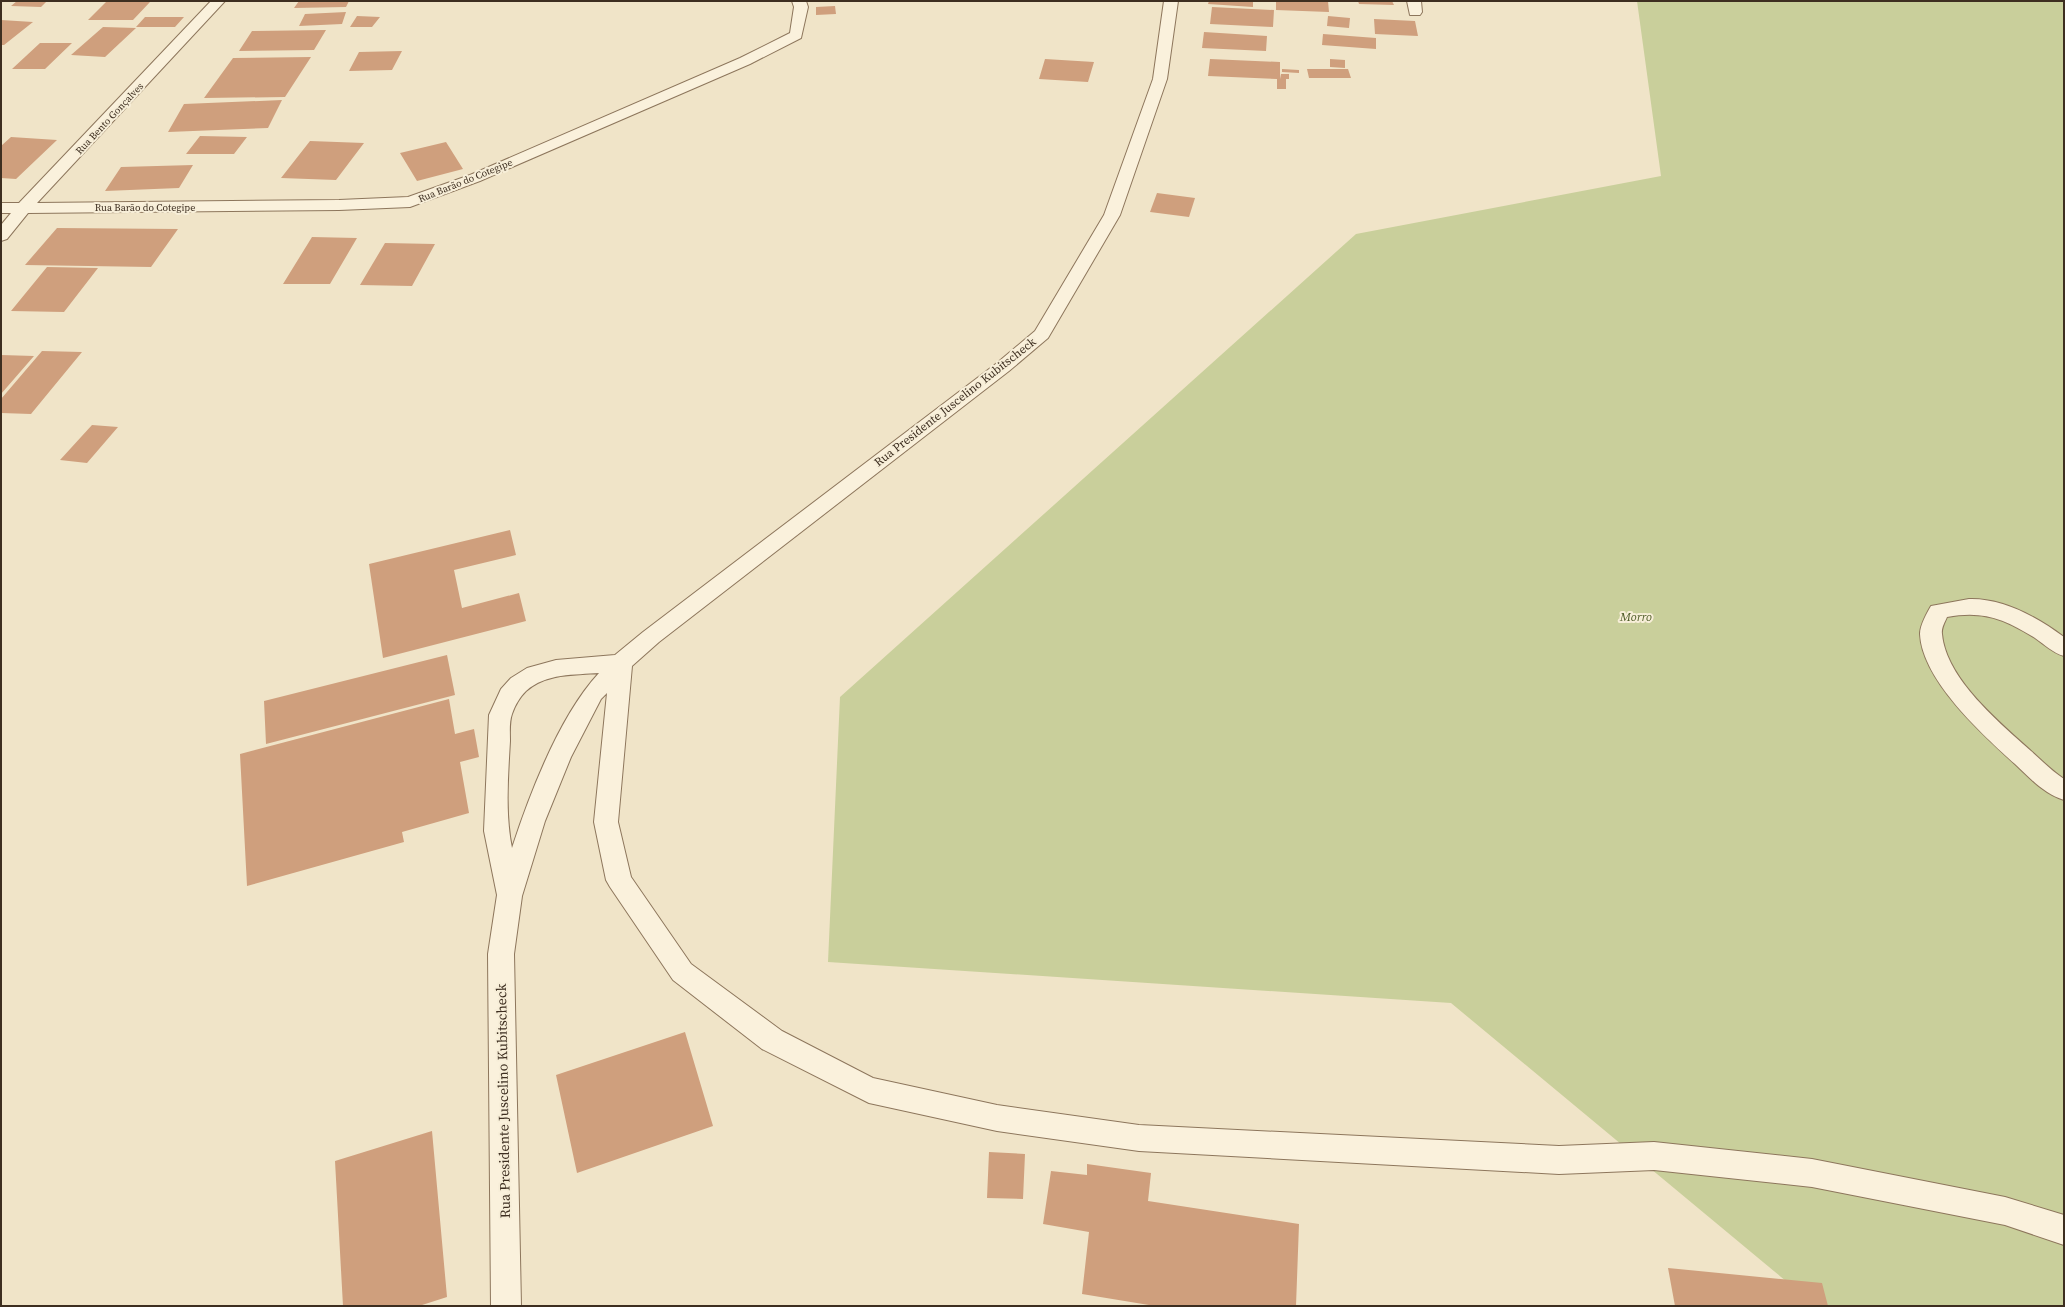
<svg xmlns="http://www.w3.org/2000/svg" width="2065" height="1307" viewBox="0 0 2065 1307" font-family="'Source Serif 4',serif">
<style>
.green{fill:#c9cf9b}
.building{fill:#cf9f7d}
.lines{fill:none;stroke-linecap:round;stroke-linejoin:round}
.street-casing{stroke:#8d765c;stroke-width:2}
.street{fill:#faf1dc;fill-rule:evenodd}
.labels{text-anchor:middle;stroke-width:4;stroke-linejoin:round;paint-order:stroke}
.far-street-label{font-size:10px;fill:#3d2e20;stroke:#f7eed8}
.street-label{font-size:12px;fill:#3d2e20;stroke:#f7eed8}
.park-label{font-size:12px;font-style:italic;fill:#4d5a26;stroke:#f7eed8}
.near-street-label{font-size:14px;fill:#3d2e20;stroke:#f7eed8}
</style>
<rect width="100%" height="100%" fill="#f0e4c8"/>
<!-- green -->
<path class="green" d="M 1637,1 L 2064,1 L 2064,1306 L 1816,1306 L 1451,1003 L 828,962 L 840,697 L 1356,234 L 1661,176 Z"/>
<!-- building -->
<path class="building" d="M 17,1 L 47,1 L 41,7 L 11,6 Z
M 299,1 L 349,1 L 346,7 L 294,8 Z
M 1209,1 L 1253,1 L 1253,7 L 1208,4 Z
M 1276,1 L 1328,1 L 1329,12 L 1276,10 Z
M 1358,1 L 1392,1 L 1394,5 L 1359,4 Z
M 106,2 L 150,2 L 133,20 L 88,20 Z
M 835,6 L 836,14 L 816,15 L 816,7 Z
M 1212,7 L 1274,10 L 1273,27 L 1210,24 Z
M 346,12 L 342,24 L 299,26 L 305,14 Z
M 357,16 L 380,17 L 372,27 L 350,27 Z
M 1328,16 L 1350,18 L 1349,28 L 1327,26 Z
M 145,17 L 184,17 L 175,27 L 136,27 Z
M 1374,19 L 1415,21 L 1418,36 L 1375,34 Z
M 1,20 L 33,22 L 4,45 L 1,45 Z
M 103,27 L 136,28 L 105,57 L 71,55 Z
M 326,30 L 314,50 L 239,51 L 252,31 Z
M 1204,32 L 1267,36 L 1266,51 L 1202,48 Z
M 1323,34 L 1376,38 L 1376,49 L 1322,45 Z
M 40,43 L 72,43 L 45,69 L 12,69 Z
M 402,51 L 392,70 L 349,71 L 359,52 Z
M 311,57 L 285,97 L 204,98 L 233,58 Z
M 1045,59 L 1094,62 L 1088,82 L 1039,79 Z
M 1210,59 L 1280,62 L 1280,79 L 1281,74 L 1289,74 L 1289,79 L 1286,79 L 1286,89 L 1277,89 L 1277,79 L 1208,76 Z
M 1330,59 L 1345,60 L 1345,68 L 1330,67 Z
M 1282,69 L 1299,70 L 1299,73 L 1282,72 Z
M 1307,69 L 1348,69 L 1351,78 L 1309,78 Z
M 282,100 L 268,128 L 168,132 L 184,104 Z
M 200,136 L 247,137 L 234,154 L 186,154 Z
M 11,137 L 57,140 L 16,179 L 1,178 L 1,146 Z
M 310,141 L 364,143 L 336,180 L 281,178 Z
M 446,142 L 463,169 L 417,181 L 400,153 Z
M 193,165 L 179,188 L 105,191 L 121,167 Z
M 1157,193 L 1195,198 L 1189,217 L 1150,212 Z
M 57,228 L 178,229 L 151,267 L 25,265 Z
M 312,237 L 357,238 L 330,284 L 283,284 Z
M 385,243 L 435,244 L 412,286 L 360,285 Z
M 47,267 L 98,268 L 64,312 L 11,311 Z
M 42,351 L 82,352 L 31,414 L 1,413 L 1,399 Z
M 1,355 L 34,356 L 1,394 Z
M 92,425 L 118,427 L 87,463 L 60,460 Z
M 510,530 L 516,555 L 454,570 L 462,608 L 519,593 L 526,621 L 383,658 L 369,564 Z
M 447,655 L 455,695 L 266,744 L 264,701 Z
M 449,699 L 455,734 L 474,729 L 479,757 L 460,762 L 469,813 L 402,832 L 404,842 L 247,886 L 240,754 Z
M 685,1032 L 713,1126 L 577,1173 L 556,1075 Z
M 432,1131 L 447,1297 L 419,1306 L 343,1306 L 335,1161 Z
M 989,1152 L 1025,1154 L 1023,1199 L 987,1198 Z
M 1087,1164 L 1151,1173 L 1148,1201 L 1299,1224 L 1296,1306 L 1155,1306 L 1082,1294 L 1089,1232 L 1043,1224 L 1051,1171 L 1087,1175 Z
M 1668,1268 L 1822,1283 L 1828,1306 L 1675,1306 Z"/>
<g class="lines">
<!-- street casing -->
<g class="street-casing">
<path id="street" d="M 211,1 L 225,1 L 37,203 L 339,200 L 408,197 L 470,175 L 740,58 L 790,33 L 794,7 L 792,1 L 806,1 L 808,7 L 801,38 L 750,64 L 480,181 L 410,207 L 339,210 L 28,213 L 7,239 L 1,241 L 1,225 L 11,213 L 1,213 L 1,203 L 19,203 Z
M 1164,1 L 1178,1 L 1167,79 L 1120,215 L 1048,338 L 1009,371 L 659,642 L 632,666 L 618,822 L 631,877 L 691,964 L 782,1031 L 873,1078 L 997,1105 L 1139,1125 L 1559,1146 L 1654,1142 L 1812,1159 L 2005,1197 L 2064,1215 L 2064,1245 L 2005,1225 L 1812,1187 L 1654,1170 L 1559,1174 L 1139,1151 L 997,1131 L 869,1103 L 762,1049 L 673,980 L 610,887 L 606,880 L 594,822 L 607,693 L 601,699 L 571,757 L 545,821 L 522,896 L 514,954 L 521,1306 L 491,1306 L 488,954 L 497,895 L 484,831 L 489,715 L 501,689 L 511,678 L 527,668 L 556,660 L 615,655 L 643,632 L 997,363 L 1035,331 L 1104,215 L 1153,79 ZM 599,673 C 560,715 530,793 512,848 C 505,814 508,776 510,741 C 510,733 509,722 512,714 C 515,705 520,697 526,691 C 546,673 575,675 599,673 Z
M 1407,1 L 1421,1 L 1422,12 L 1420,15 L 1410,15 Z
M 1969,599 C 2003,598 2037,617 2064,637 L 2064,656 C 2053,653 2045,645 2035,638 C 2005,619 1983,610 1947,617 C 1945,622 1941,628 1942,634 C 1946,679 2000,723 2031,751 C 2042,761 2052,771 2064,779 L 2064,800 C 2044,794 2030,778 2015,764 C 1983,735 1922,680 1920,634 C 1920,625 1927,613 1931,606 Z"/>
</g>
<!-- street -->
<use href="#street" class="street"/>
</g>
<g class="labels">
<!-- far-street labels -->
<g class="far-street-label">
<text transform="translate(109 118) rotate(-47)" y="4">Rua Bento Gonçalves</text>
<text transform="translate(465 180) rotate(-22)" y="4">Rua Barão do Cotegipe</text>
<text x="145" y="211">Rua Barão do Cotegipe</text>
</g>
<!-- street labels -->
<g class="street-label">
<text transform="translate(955 402) rotate(-38)" y="4">Rua Presidente Juscelino Kubitscheck</text>
</g>
<!-- park labels -->
<g class="park-label">
<text x="1636" y="621">Morro</text>
</g>
<!-- near-street labels -->
<g class="near-street-label">
<text transform="translate(503 1101) rotate(-91)" y="5">Rua Presidente Juscelino Kubitscheck</text>
</g>
</g>
<!-- border -->
<rect width="2065" height="1307" fill="none" stroke="#3d2e20" stroke-width="4"/>
</svg>
